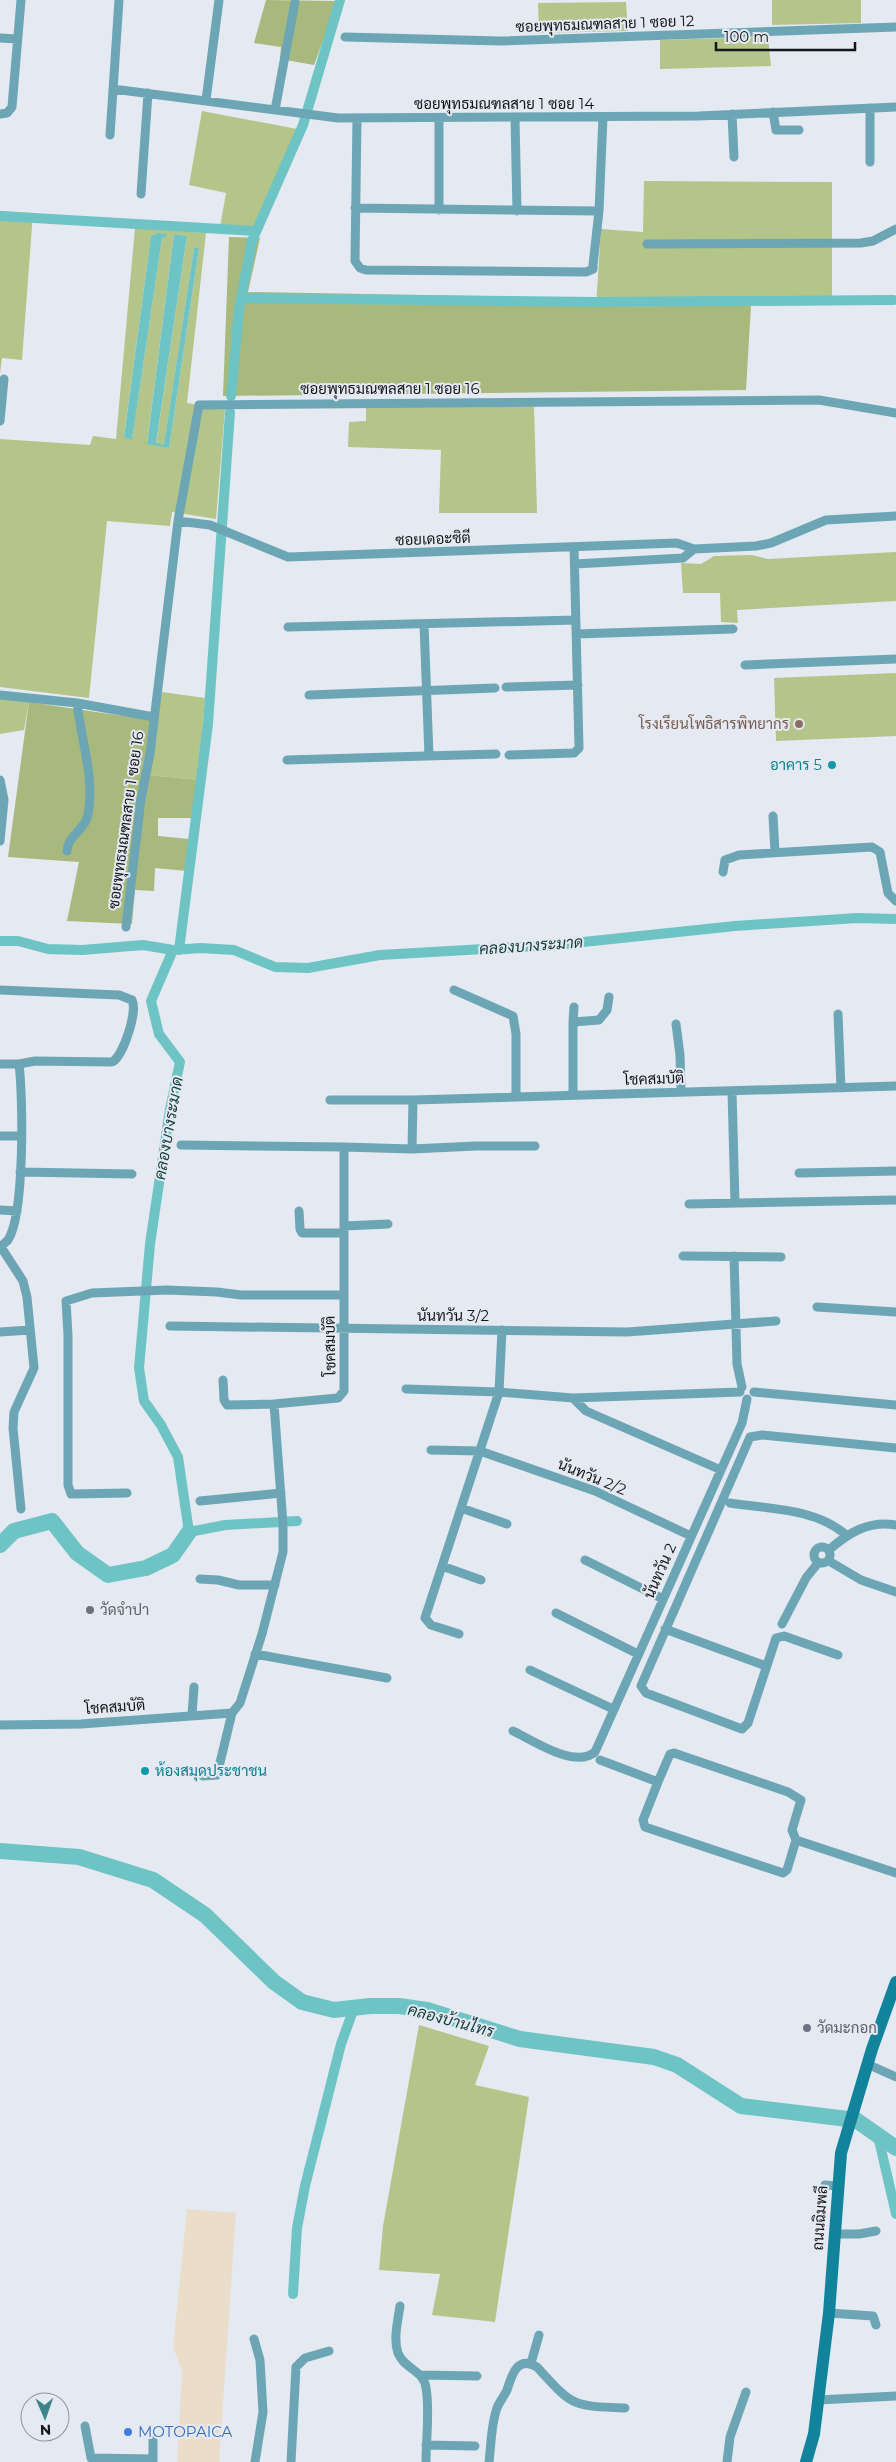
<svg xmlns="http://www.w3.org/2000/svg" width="896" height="2462" viewBox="0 0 896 2462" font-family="Montserrat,Sarabun,sans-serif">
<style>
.commercial{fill:#eadeca}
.green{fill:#b4c589;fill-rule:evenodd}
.forest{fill:#a7b97d}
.water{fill:#6ec4c4}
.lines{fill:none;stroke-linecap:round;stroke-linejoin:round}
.canal{stroke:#6ec4c4;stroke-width:10}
.river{stroke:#6ec4c4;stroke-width:16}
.street{stroke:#6ca6b5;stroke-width:9}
.secondary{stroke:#11849b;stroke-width:12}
.education-dot{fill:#8d6e63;stroke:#e5e9f2;stroke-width:2}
.culture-dot{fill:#0f9aa8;stroke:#e5e9f2;stroke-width:2}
.worship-dot{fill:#6b7280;stroke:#e5e9f2;stroke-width:2}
.shop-dot{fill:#3f7fe0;stroke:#e5e9f2;stroke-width:2}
.labels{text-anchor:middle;stroke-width:4;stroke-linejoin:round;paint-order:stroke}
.street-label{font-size:15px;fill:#141619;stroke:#e5e9f2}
.education-label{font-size:15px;fill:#785e54;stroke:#e5e9f2;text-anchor:end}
.culture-label{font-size:15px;fill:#0d838f;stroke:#e5e9f2;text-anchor:end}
.worship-label{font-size:15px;fill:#5b616d;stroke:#e5e9f2;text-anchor:start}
.shop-label{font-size:15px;fill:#366cbe;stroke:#e5e9f2;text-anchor:start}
.water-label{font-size:16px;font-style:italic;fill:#153e3f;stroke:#e5e9f2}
</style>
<rect width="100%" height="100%" fill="#e5e9f2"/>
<!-- commercial -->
<path class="commercial" d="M 187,2209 L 236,2213 L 219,2462 L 177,2462 L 182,2370 L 173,2348 Z"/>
<!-- green -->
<path class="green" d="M 772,0 L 861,0 L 861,23 L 772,25 Z
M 626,2 L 628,31 L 539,33 L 538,3 Z
M 768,37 L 771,66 L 660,69 L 660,40 Z
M 202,111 L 297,129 L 253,228 L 220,227 L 226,193 L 189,185 Z
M 644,181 L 832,182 L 832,305 L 596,307 L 601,229 L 643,232 Z
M 0,211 L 33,213 L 22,360 L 2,358 L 0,374 Z
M 135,228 L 206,233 L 187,403 L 225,409 L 216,519 L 172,512 L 170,526 L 107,521 L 89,698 L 0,687 L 0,439 L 90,445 L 93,436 L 116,439 ZM 157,233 L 166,237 L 162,238 L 132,439 L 124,436 L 151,236 ZM 174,234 L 187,236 L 156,444 L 164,446 L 194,248 L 199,248 L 169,448 L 147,443 Z
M 366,405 L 534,407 L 537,513 L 439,513 L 441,450 L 348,447 L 349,422 L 366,421 Z
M 896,552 L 896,601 L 737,610 L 738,623 L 721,622 L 720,593 L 683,593 L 681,563 L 701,564 L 714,556 L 752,555 L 768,559 Z
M 896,673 L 896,736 L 776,741 L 774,678 Z
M 162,692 L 205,698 L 199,780 L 149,775 Z
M 0,697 L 29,702 L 24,730 L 0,734 Z
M 419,2025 L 489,2046 L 475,2085 L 529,2097 L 495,2322 L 432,2315 L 440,2274 L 379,2270 L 383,2226 Z"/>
<!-- forest -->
<path class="forest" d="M 266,0 L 335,1 L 329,24 L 314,65 L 280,59 L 281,47 L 254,43 Z
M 229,237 L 260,238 L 248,292 L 597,298 L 596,307 L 751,305 L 746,390 L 223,396 Z
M 29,702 L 157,721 L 149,775 L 199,780 L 193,818 L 158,818 L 158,836 L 189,839 L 187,871 L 155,868 L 154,891 L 135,890 L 132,924 L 67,921 L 79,862 L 8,857 Z"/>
<!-- water -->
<path class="water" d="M 157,233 L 165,234 L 167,237 L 162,238 L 132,440 L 124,437 L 151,236 Z
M 174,234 L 187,236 L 156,443 L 164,445 L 194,248 L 199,248 L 169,448 L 147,444 Z"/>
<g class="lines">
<!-- canal -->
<path class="canal" d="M 0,216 L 256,231
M 241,298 L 595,302 L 894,300
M 231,396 L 239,309 L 252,241 L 303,125 L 340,0
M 0,941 L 18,941 L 48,949 L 82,950 L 143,945 L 173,950 L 201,948 L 234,950 L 275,967 L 308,968 L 380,955 L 555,945 L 735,926 L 857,918 L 896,919
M 173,950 L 151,1001 L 159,1034 L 180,1062 L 170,1109 L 150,1244 L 139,1368 L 144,1401 L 161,1425 L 178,1457 L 189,1532 L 225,1525 L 297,1521
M 179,950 L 208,724 L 230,412
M 878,2136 L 896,2214
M 293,2294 L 297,2228 L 305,2186 L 341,2044 L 354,2008"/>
<!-- river -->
<path class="river" d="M 0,1545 L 14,1531 L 52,1521 L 77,1553 L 108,1575 L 146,1568 L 173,1555 L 189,1532
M 0,1851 L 79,1857 L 153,1880 L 205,1915 L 274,1982 L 302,2002 L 334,2010 L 370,2006 L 399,2006 L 427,2010 L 520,2039 L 654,2057 L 677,2065 L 741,2106 L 856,2120 L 896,2148"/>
<!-- street -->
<path class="street" d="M 345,37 L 500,41 L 896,27
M 0,38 L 17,39
M 113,89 L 338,118 L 699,116 L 896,107
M 206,100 L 219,0
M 870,108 L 870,162
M 275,110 L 295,2
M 773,112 L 776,130 L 799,130
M 0,114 L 7,113 L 12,107 L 21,0
M 732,114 L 734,157
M 357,118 L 355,261 L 360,268 L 366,270 L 586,272 L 593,269 L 593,265 L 599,211 L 603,117
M 515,118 L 517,211
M 110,135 L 119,0
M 141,194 L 148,93
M 355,208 L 599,211
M 439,210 L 439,118
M 647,244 L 861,243 L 873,241 L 896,229
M 0,421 L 4,379
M 178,521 L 210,525 L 288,557 L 677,543 L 694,549 L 756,546 L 771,543 L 826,520 L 896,516
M 575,564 L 683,558 L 694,549
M 424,624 L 429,756
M 288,627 L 576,620
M 576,634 L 733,629
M 745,665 L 896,659
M 506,687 L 578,685
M 0,695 L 77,703 L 154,717
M 309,695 L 495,688
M 509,755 L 574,753 L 579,748 L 574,547
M 287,760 L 496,754
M 0,780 L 4,800 L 0,841
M 773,816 L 775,852
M 67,851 C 68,835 85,830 88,815 C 95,777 81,740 77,703
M 723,872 L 725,860 L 739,855 L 872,847 L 880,852 L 888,893 L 896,901
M 126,927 L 141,799 L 150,754 L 178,521 L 199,405 L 819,400 L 896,413
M 0,990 L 119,995 L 132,1000 C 138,1011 123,1057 112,1062 L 35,1061 L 19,1064 L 0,1064
M 454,990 L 513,1016 L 516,1034 L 516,1095
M 838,1014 L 841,1088
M 573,1022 L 574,1007
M 676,1024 L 680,1055 L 681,1092
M 732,1091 L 735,1203
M 573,1094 L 573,1022 L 599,1020 L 607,1010 L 609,997
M 330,1100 L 413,1100 L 896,1086
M 0,1136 L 21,1136
M 181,1145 L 344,1147
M 412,1149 L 476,1146 L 535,1146
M 20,1172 L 132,1174
M 799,1173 L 896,1171
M 689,1204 L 896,1200
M 0,1210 L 17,1211
M 299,1211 L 300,1229 L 302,1233 L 344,1233
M 344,1226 L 388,1224
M 1,1247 L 23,1281 L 27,1297 L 34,1368 L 14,1412 L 13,1428 L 21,1509
M 0,1248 C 2,1245 6,1242 8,1240 C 25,1214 23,1096 19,1064
M 683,1256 L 781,1257
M 734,1256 L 737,1364 L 742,1387
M 817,1307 L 896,1312
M 170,1326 L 627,1332 L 776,1321
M 0,1332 L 30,1330
M 223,1380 L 224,1400 L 227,1405 L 274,1404
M 406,1389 L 499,1392 L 573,1398 L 740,1392
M 754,1392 L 896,1405
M 573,1398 L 586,1411 L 721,1470
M 431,1450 L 480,1451 L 595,1491 L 691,1536
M 127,1493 L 71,1494 L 68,1485 L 68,1335 L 66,1301 L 92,1293 L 167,1290 L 217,1292 L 241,1295 L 344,1295
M 200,1501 L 281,1493
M 730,1503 C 768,1509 816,1508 846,1535
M 461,1508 L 507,1524
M814 1555a8 8 0 1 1 16 0a8 8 0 1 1-16 0Z
M 829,1550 C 848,1533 869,1520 896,1525
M 585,1560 L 663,1599
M 829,1561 L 861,1580 L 896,1592
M 442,1566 L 481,1580
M 200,1579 L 218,1580 L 239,1585 L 275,1585
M 556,1613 L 638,1654
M 782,1624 L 806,1578 L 818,1563
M 665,1629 L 766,1666
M 459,1634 L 431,1625 L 425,1618 L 499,1392 L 502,1330
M 255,1654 L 387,1678
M 838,1655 L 784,1636 L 776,1638 L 748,1723 L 742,1729 L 646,1693 L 641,1686 L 750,1437 L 762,1435 L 896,1448
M 530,1670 L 613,1709
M 192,1715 L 194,1687
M 0,1725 L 81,1724 L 232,1713
M 513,1731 C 534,1741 575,1769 595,1752 L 742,1423 L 747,1399
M 600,1760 L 658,1782 L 670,1754 L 674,1753 L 788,1792 L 801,1800 L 792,1830 L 796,1840 L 896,1873
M 203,1776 L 217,1775 L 232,1713 L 240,1703 L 262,1634 L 283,1552 L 283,1524 L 274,1404 L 338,1398 L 344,1391 L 344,1147 L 412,1149 L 413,1100
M 658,1782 L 643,1820 L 645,1827 L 783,1873 L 787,1870 L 796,1840
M 867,2064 L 896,2077
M 825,2185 L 838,2186
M 835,2234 L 859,2234 L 876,2231
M 400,2306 C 398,2320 393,2339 398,2353 C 404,2369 424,2370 426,2388 C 430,2411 426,2438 426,2462
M 829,2313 L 873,2316 L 876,2325
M 254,2339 L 260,2360 L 263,2412 L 255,2462
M 531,2363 L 539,2335
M 421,2375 L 477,2376
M 818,2400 L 896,2396
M 85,2426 L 91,2458 L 153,2459 L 153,2462
M 153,2438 L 153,2459
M 426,2445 L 475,2446
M 291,2462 L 296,2367 L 305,2358 L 329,2351
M 489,2462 C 491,2446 491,2427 496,2411 C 498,2403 504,2397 507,2390 C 512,2375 517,2355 537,2367 C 573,2406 570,2406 625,2408
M 727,2462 L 730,2437 L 746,2392"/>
<!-- secondary -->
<path class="secondary" d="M 806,2462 L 814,2434 L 829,2313 L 841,2153 L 872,2049 L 896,1982"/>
</g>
<!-- markers -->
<circle class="education-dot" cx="799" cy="724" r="5"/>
<g class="culture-dot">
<circle cx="832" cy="765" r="5"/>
<circle cx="145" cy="1771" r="5"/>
</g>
<g class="worship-dot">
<circle cx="90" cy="1610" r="5"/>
<circle cx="807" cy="2028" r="5"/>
</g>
<circle class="shop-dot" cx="128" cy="2432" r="5"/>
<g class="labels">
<!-- street labels -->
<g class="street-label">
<text transform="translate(605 24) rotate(-2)" y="5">ซอยพุทธมณฑลสาย 1 ซอย 12</text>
<text x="504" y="109">ซอยพุทธมณฑลสาย 1 ซอย 14</text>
<text x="390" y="394">ซอยพุทธมณฑลสาย 1 ซอย 16</text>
<text transform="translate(433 539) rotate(-2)" y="5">ซอยเดอะซิตี</text>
<text transform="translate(126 820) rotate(-82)" y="5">ซอยพุทธมณฑลสาย 1 ซอย 16</text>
<text transform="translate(654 1079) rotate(-2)" y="5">โชคสมบัติ</text>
<text x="453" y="1321">นันทวัน 3/2</text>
<text transform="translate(330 1346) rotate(-91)" y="5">โชคสมบัติ</text>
<text transform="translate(592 1477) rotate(22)" y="5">นันทวัน 2/2</text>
<text transform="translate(660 1571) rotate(-66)" y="5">นันทวัน 2</text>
<text transform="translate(115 1707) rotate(-4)" y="5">โชคสมบัติ</text>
<text transform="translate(820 2218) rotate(-86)" y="5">ถนนฉิมพลี</text>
</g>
<!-- education labels -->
<g class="education-label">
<text x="789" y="729">โรงเรียนโพธิสารพิทยากร</text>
</g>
<!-- culture labels -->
<g class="culture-label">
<text x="822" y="770">อาคาร 5</text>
<text x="155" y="1776" text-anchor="start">ห้องสมุดประชาชน</text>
</g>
<!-- worship labels -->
<g class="worship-label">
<text x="100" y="1615">วัดจำปา</text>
<text x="817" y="2033">วัดมะกอก</text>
</g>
<!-- shop labels -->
<g class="shop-label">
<text x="138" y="2437">MOTOPAICA</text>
</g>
<!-- water labels -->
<g class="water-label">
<text transform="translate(531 945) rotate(-4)" y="6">คลองบางระมาด</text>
<text transform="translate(168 1128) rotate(-80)" y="6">คลองบางระมาด</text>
<text transform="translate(451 2020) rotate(15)" y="6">คลองบ้านไทร</text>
</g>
</g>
<!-- north arrow -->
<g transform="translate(45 2417) rotate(178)"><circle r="24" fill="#e5e9f2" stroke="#91959b"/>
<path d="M0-4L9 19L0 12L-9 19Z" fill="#3d858b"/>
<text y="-8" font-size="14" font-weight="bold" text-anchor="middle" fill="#141619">N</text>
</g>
<!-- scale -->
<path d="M716 42v8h139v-8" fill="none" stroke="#141619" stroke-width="2.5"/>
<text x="724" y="42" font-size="15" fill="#141619" stroke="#e5e9f2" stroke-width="4" paint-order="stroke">100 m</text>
</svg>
